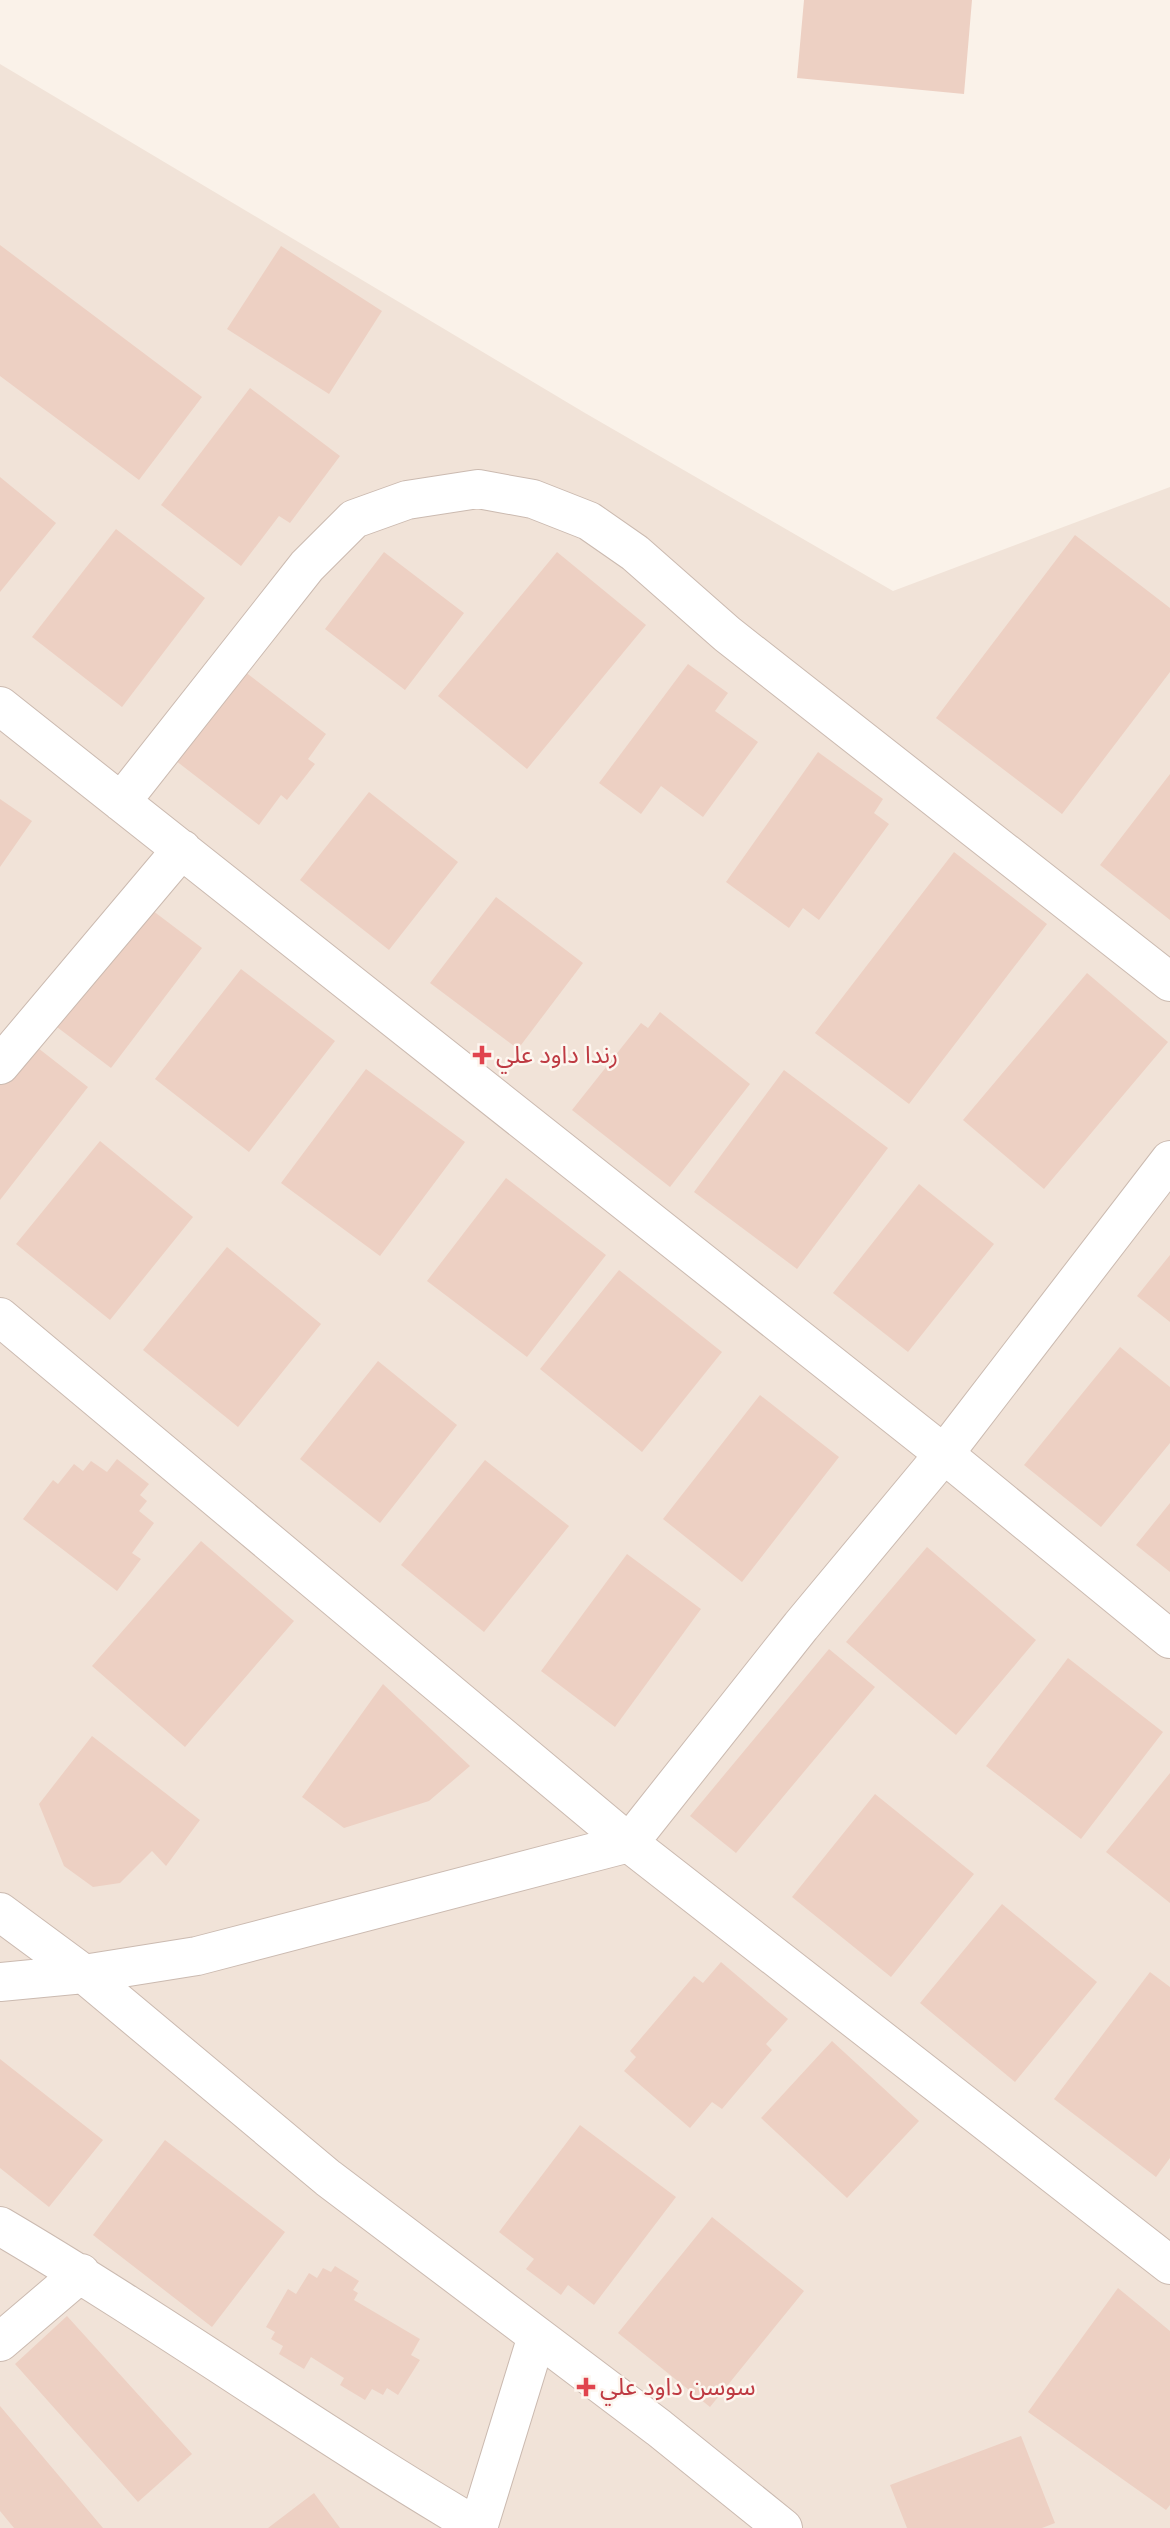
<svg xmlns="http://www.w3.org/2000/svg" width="1170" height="2528" viewBox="0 0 1170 2528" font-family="'Fira Sans','Noto Sans Arabic',sans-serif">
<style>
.residential{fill:#f1e3d8}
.building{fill:#edd0c3}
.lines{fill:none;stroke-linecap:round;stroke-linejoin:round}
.street-casing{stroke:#cbbab0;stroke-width:40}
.street{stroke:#fff;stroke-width:38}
.health-dot{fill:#e0444e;stroke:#fdf6ef;stroke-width:2.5}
.labels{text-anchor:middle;stroke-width:5;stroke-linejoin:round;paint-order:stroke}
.health-label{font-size:24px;fill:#be3a42;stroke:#fdf6ef;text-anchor:start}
</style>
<rect width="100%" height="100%" fill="#faf2e9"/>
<!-- residential -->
<path class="residential" d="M 0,64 L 585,413 L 893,591 L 1170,487 L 1170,2528 L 0,2528 Z"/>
<!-- building -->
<path class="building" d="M 804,0 L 972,0 L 964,94 L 797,78 Z
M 0,245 L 202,397 L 139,480 L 0,376 Z
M 281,246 L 382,311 L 329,394 L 227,329 Z
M 250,388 L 340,456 L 290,523 L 279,516 L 241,566 L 161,505 Z
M 0,477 L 56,523 L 0,592 Z
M 116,529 L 205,598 L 122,707 L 32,637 Z
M 1075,535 L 1170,608 L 1170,672 L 1062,814 L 936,718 Z
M 384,552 L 464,613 L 405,690 L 325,629 Z
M 557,552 L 646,625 L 527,769 L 438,696 Z
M 688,664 L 728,693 L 715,711 L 758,742 L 703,817 L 661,786 L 641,814 L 599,783 Z
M 240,668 L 326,734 L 308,759 L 315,764 L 287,800 L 281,795 L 259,825 L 171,757 Z
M 818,752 L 883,799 L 874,813 L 889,824 L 819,920 L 803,908 L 789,928 L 726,882 Z
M 1170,774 L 1170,920 L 1100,865 Z
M 369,792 L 458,862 L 389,950 L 300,880 Z
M 0,799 L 32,821 L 0,867 Z
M 954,852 L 1047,924 L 909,1104 L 815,1033 Z
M 496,897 L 583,963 L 518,1049 L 430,983 Z
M 140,901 L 202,948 L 111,1068 L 49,1021 Z
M 241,969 L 335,1041 L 249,1152 L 155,1079 Z
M 1087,973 L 1168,1042 L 1044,1189 L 963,1120 Z
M 660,1012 L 750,1084 L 670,1187 L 572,1110 L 641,1023 L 648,1028 Z
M 29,1041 L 88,1087 L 0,1200 L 0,1078 Z
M 366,1069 L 465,1142 L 380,1256 L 281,1183 Z
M 784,1070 L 888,1148 L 797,1269 L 694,1192 Z
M 100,1141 L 193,1217 L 110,1320 L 16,1244 Z
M 506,1178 L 606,1255 L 527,1357 L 427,1281 Z
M 919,1184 L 994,1244 L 908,1352 L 833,1293 Z
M 227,1247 L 321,1324 L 238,1427 L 143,1350 Z
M 1170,1255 L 1170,1322 L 1137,1296 Z
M 619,1270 L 722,1352 L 642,1452 L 540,1369 Z
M 1120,1347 L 1170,1387 L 1170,1443 L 1101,1527 L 1024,1465 Z
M 378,1361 L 457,1425 L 380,1523 L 300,1459 Z
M 760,1395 L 839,1457 L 742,1582 L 663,1519 Z
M 117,1459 L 149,1484 L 140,1495 L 147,1501 L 139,1511 L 154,1523 L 132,1553 L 141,1559 L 117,1591 L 23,1519 L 53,1480 L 58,1484 L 74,1464 L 83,1471 L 91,1461 L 107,1472 Z
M 485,1460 L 569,1526 L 484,1632 L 401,1565 Z
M 1170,1503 L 1170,1572 L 1136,1545 Z
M 201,1541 L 294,1621 L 185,1747 L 92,1666 Z
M 927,1547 L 1036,1640 L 956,1735 L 846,1642 Z
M 627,1554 L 701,1609 L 615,1727 L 541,1671 Z
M 829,1649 L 875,1687 L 736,1853 L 690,1816 Z
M 1068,1658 L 1163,1732 L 1081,1839 L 986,1766 Z
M 383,1684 L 470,1766 L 429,1801 L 344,1828 L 302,1797 Z
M 92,1736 L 200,1820 L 166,1866 L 152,1851 L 120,1883 L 93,1887 L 64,1866 L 39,1804 Z
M 1170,1773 L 1170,1903 L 1106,1852 Z
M 875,1794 L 974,1874 L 891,1977 L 792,1897 Z
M 1002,1904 L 1097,1982 L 1015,2082 L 920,2003 Z
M 721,1962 L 788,2019 L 766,2044 L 772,2050 L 722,2109 L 712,2102 L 690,2128 L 624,2071 L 636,2057 L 630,2051 L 694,1976 L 703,1983 Z
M 1150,1972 L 1170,1987 L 1170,2158 L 1156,2177 L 1054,2099 Z
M 832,2041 L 919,2121 L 847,2198 L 761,2118 Z
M 0,2059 L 103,2140 L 49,2207 L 0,2168 Z
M 580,2125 L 676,2197 L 594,2305 L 568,2285 L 561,2295 L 526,2269 L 534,2259 L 499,2232 Z
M 165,2140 L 285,2232 L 212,2327 L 93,2235 Z
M 712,2217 L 804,2291 L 710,2407 L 618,2333 Z
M 335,2266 L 359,2281 L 353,2290 L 358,2293 L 354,2300 L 420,2339 L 411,2355 L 420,2360 L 398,2395 L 387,2388 L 383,2395 L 372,2389 L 365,2400 L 340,2385 L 344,2378 L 311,2357 L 304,2369 L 279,2354 L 283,2346 L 271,2339 L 275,2332 L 266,2327 L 288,2289 L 296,2294 L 309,2273 L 317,2278 L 323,2268 L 331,2272 Z
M 1118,2288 L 1170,2331 L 1170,2505 L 1166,2510 L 1028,2412 Z
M 67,2316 L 192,2454 L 138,2502 L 15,2364 Z
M 0,2406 L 103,2528 L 14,2528 L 0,2511 Z
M 1021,2436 L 1055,2523 L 1042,2528 L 907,2528 L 890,2485 Z
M 314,2493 L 340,2528 L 268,2528 Z"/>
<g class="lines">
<!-- street casing -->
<g class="street-casing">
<path id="street" d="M 0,706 L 944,1454 L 1170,1639
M 121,802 L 307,566 L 354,519 L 407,500 L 478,489 L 533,499 L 589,521 L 635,553 L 727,634 L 1170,982
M 0,1065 L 182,849
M 0,1317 L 629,1843 L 1170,2265
M 0,1912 L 84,1974 L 328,2178 L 659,2428 L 783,2528
M 0,1982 L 84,1974 L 197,1956 L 629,1843 L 801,1626 L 944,1454 L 1170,1160
M 0,2226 C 163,2322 316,2432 479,2528
M 0,2342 L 81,2273
M 478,2528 L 537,2336"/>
</g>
<!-- street -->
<use href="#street" class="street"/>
</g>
<!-- markers -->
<g class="health-dot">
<path d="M478.5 1044.5h7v7h7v7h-7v7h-7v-7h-7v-7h7z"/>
<path d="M582.5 2376.5h7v7h7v7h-7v7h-7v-7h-7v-7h7z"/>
</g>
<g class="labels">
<!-- health labels -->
<g class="health-label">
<text x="496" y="1063">رندا داود علي</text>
<text x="600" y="2395">سوسن داود علي</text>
</g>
</g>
</svg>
